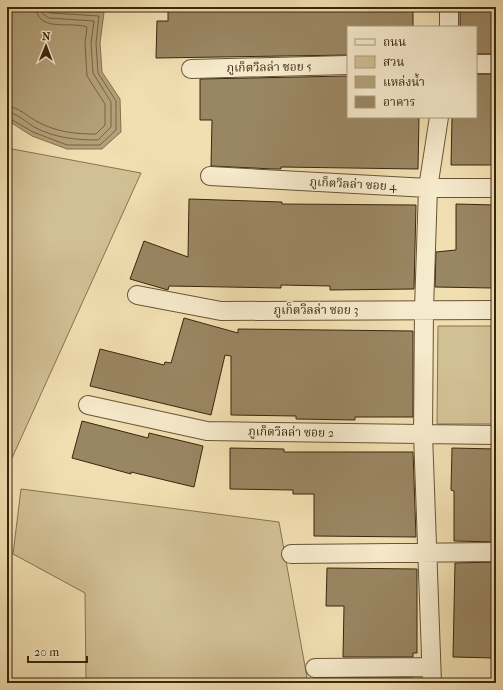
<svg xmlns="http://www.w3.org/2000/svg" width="503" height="690" viewBox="0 0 503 690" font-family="'IM FELL French Canon','Noto Serif Thai',serif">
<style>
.green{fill:#d2c095;stroke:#867351}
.water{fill:#b3a079;stroke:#836f4e}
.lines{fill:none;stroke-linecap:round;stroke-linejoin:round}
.shore{stroke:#766343;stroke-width:1}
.building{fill:#998662;stroke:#3a260d}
.street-casing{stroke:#685436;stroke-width:20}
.street{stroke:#f6eacc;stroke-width:18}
.labels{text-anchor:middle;stroke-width:3;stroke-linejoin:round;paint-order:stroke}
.street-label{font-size:12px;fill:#3a260d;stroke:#f6eacc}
</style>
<rect width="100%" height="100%" fill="#f1dfb1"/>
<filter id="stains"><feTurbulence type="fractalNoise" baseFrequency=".005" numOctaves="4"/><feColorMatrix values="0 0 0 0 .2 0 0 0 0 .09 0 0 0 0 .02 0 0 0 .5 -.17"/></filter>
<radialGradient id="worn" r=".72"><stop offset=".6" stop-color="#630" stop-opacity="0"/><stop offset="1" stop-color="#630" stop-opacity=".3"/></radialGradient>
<!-- green -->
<path class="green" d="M 7,148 L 141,173 L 12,458 L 7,453 Z
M 438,326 L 496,326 L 496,424 L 437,424 Z
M 21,489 L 279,522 L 308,683 L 86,683 L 85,593 L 13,554 Z"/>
<!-- water -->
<path class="water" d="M 7,7 L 104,12 L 100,43 L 102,72 L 120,99 L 121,132 L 102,149 L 67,149 L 32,136 L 7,120 Z"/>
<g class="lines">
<!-- shore -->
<path class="shore" d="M 7,106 C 19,107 28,117 38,122 C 57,132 74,134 96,134 L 105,125 L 105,104 L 87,76 L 85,43 L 87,27 C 71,21 37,33 36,7
M 7,112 C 17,113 26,122 34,127 C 55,138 76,140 98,140 L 111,127 L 111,102 L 93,73 L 91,43 L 94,21 L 49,18 L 43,14 L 42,7
M 7,117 L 33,132 L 67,145 L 100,145 L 116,130 L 116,101 L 98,73 L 96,43 L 99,16 L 51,13 L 47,11 L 47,7"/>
</g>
<!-- building -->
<path class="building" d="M 168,7 L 413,7 L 413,27 L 348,27 L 348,55 L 156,58 L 157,21 L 168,21 Z
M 460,7 L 496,7 L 496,54 L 476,54 L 476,27 L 460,27 Z
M 476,74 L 496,74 L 496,165 L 451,165 L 452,117 L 476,117 Z
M 348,76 L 348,117 L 419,117 L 418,169 L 281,167 L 281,169 L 274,169 L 211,166 L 212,120 L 200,120 L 200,79 Z
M 189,199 L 282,202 L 282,204 L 416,205 L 414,289 L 330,290 L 330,286 L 281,285 L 281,288 L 169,286 L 168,290 L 130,279 L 144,241 L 188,257 Z
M 456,204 L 496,205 L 496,240 L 493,240 L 492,288 L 435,287 L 436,252 L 456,250 Z
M 184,318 L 238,333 L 238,329 L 413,331 L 413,417 L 355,417 L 355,420 L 296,419 L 296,416 L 231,415 L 231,356 L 225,355 L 211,415 L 90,386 L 100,349 L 164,365 L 165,362 L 171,363 Z
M 82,421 L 148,438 L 149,433 L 203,446 L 194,487 L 131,472 L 131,474 L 72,458 Z
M 230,448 L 284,449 L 284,452 L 413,452 L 416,537 L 314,536 L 314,494 L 293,494 L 293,490 L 230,489 Z
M 452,448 L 496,449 L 496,542 L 454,541 L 454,491 L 451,490 Z
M 496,562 L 496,658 L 453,657 L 455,563 Z
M 327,568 L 417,569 L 417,653 L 413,653 L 413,657 L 343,657 L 344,606 L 326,606 Z
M 343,678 L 413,678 L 413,683 L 343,683 Z"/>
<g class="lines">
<!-- street casing -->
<g class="street-casing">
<path id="street" d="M 449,27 L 449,7
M 476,64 L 496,64
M 191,69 L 348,65
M 210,176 L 428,188 L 496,188
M 137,295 L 221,311 L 496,310
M 88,405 L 207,431 L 496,435
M 291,554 L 496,552
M 315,668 L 431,667
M 432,683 L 423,434 L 424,309 L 428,188 L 439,117"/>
</g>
<!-- street -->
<use href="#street" class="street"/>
</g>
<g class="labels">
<!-- street labels -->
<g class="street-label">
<text transform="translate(269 67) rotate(-1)" y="4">ภูเก็ตวิลล่า ซอย 5</text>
<text transform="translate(353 184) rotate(3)" y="4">ภูเก็ตวิลล่า ซอย 4</text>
<text x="316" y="314">ภูเก็ตวิลล่า ซอย 3</text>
<text transform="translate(291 432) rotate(1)" y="4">ภูเก็ตวิลล่า ซอย 2</text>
</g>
</g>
<!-- margin -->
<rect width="503" height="690" fill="none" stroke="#f1dfb1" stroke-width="24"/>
<rect x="8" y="8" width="487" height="674" fill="none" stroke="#3a260d" stroke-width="2"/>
<rect x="12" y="12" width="479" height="666" fill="none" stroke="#3a260d"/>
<!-- legend -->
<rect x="347" y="26" width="130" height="92" fill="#f6eacc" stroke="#ab9c80"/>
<rect x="355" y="39" width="20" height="6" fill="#f6eacc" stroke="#ab9c80"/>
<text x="383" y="46" font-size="12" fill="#3a260d">ถนน</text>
<rect x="355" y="56" width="20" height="12" fill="#d2c095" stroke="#ab9c80"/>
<text x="383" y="66" font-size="12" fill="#3a260d">สวน</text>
<rect x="355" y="76" width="20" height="12" fill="#b3a079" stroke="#ab9c80"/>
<text x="383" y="86" font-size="12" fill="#3a260d">แหล่งน้ำ</text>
<rect x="355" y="96" width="20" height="12" fill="#998662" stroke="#ab9c80"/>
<text x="383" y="106" font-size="12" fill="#3a260d">อาคาร</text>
<!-- north arrow -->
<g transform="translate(46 46) rotate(1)" stroke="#f6eacc" stroke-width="3" paint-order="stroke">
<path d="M0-3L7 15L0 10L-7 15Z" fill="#3a260d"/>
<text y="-6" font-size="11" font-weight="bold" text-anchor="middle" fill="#3a260d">N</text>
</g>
<!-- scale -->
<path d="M28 656v6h59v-6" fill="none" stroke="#3a260d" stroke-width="2"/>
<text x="34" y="656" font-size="12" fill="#3a260d" stroke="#f6eacc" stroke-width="3" paint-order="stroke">20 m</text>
<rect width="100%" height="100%" filter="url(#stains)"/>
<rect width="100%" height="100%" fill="url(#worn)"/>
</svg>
